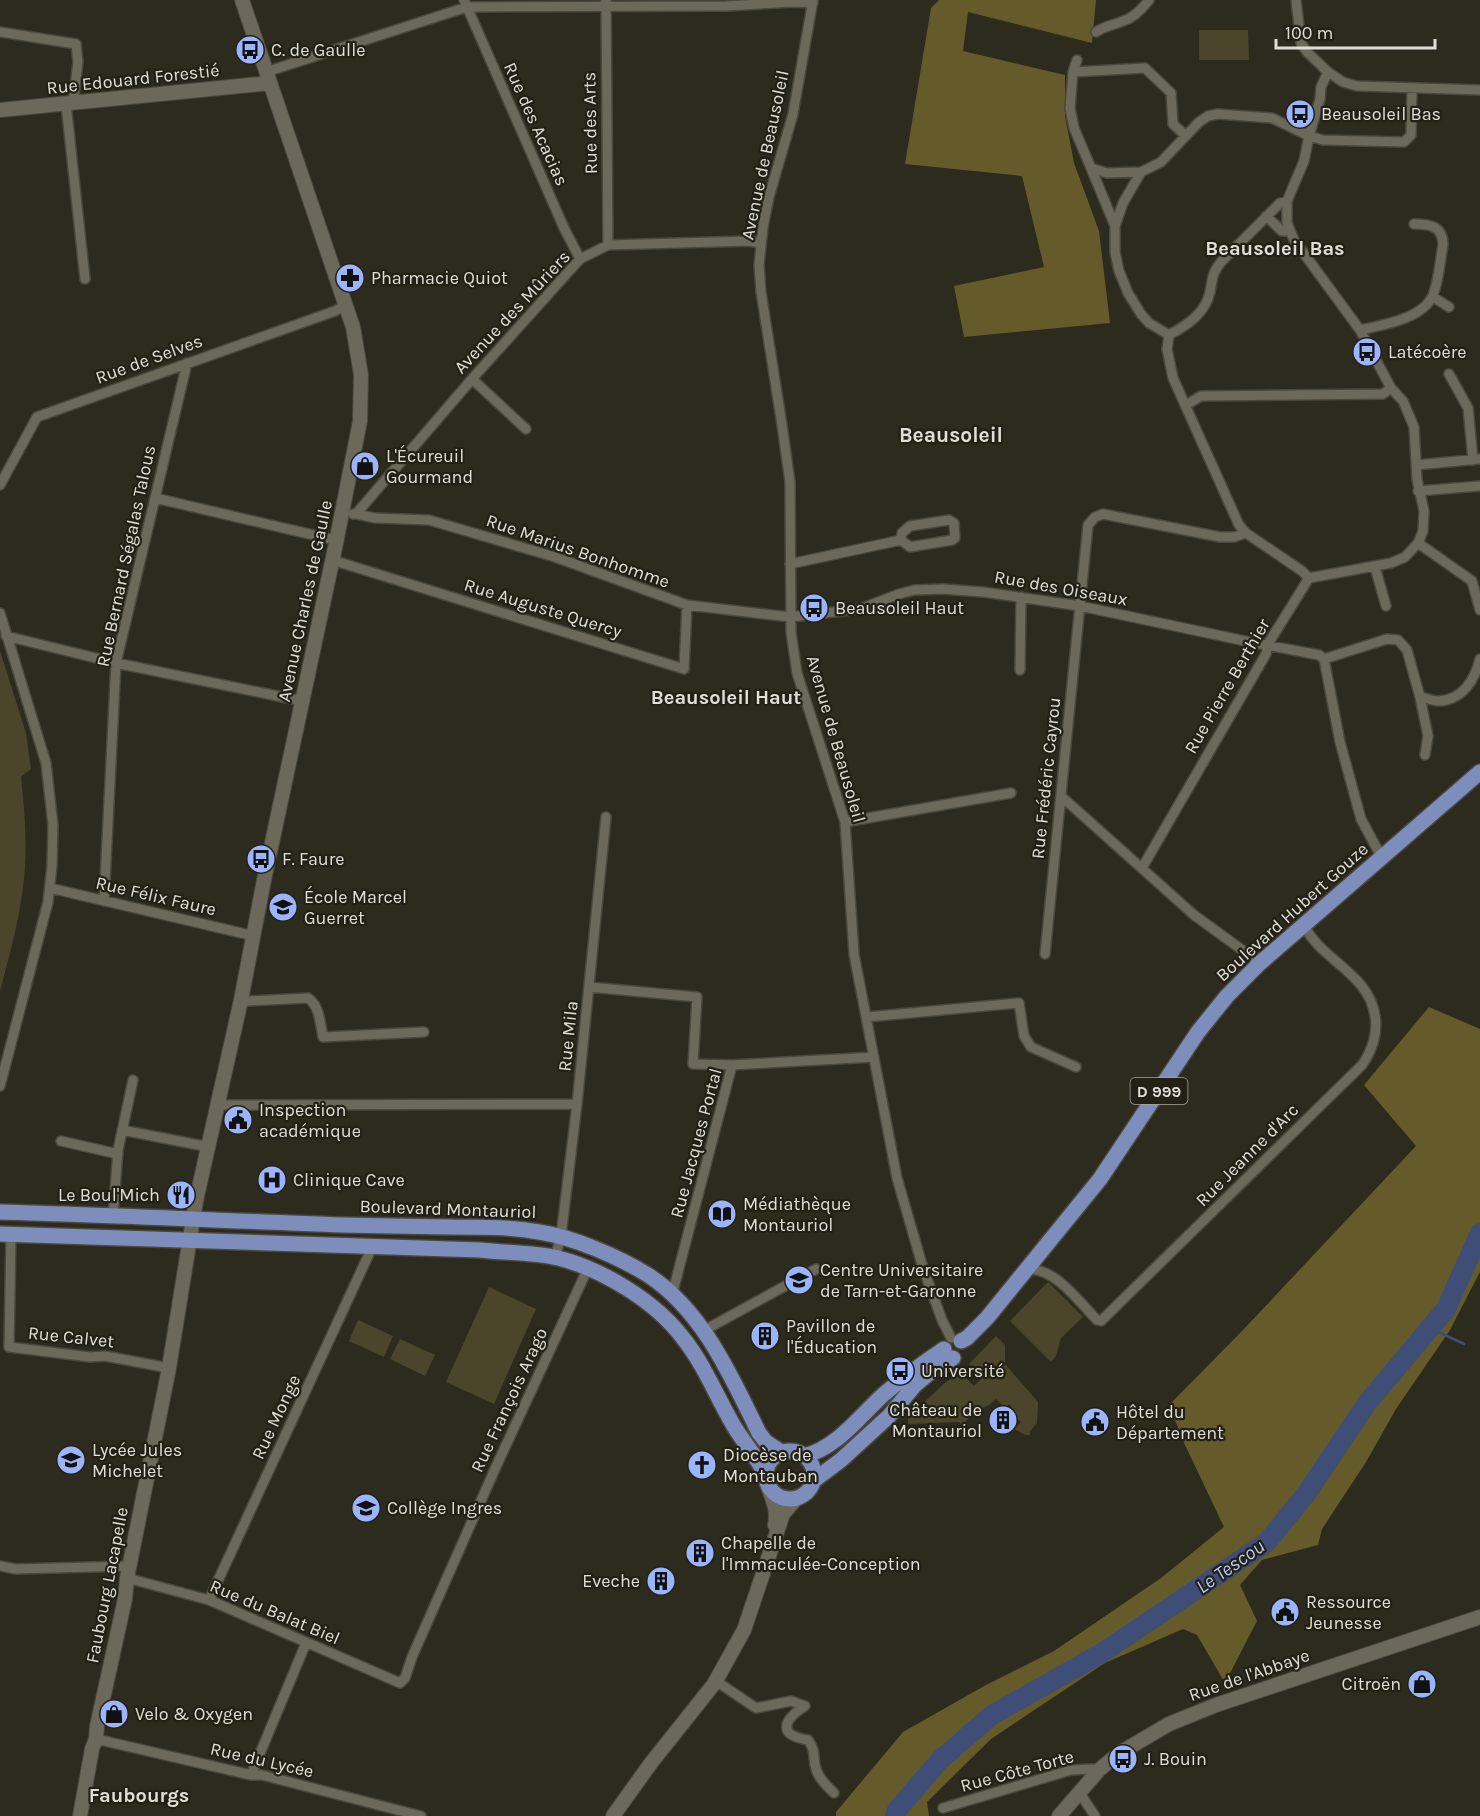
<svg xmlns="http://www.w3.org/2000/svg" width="1480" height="1816" viewBox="0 0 1480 1816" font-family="Karla,sans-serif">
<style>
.green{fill:#4b462b}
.forest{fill:#655b2a}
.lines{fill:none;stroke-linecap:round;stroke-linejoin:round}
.stream{stroke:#3f4e76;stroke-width:3}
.river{stroke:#3f4e76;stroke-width:20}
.street-casing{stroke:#4a483e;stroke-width:12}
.secondary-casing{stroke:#4a483e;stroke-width:16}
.primary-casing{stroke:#4a483e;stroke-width:18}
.street{stroke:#6c695b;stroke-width:9}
.secondary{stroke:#6c695b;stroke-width:14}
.primary{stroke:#7d8ebc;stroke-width:15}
.labels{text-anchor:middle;stroke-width:4.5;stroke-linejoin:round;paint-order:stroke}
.shield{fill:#232115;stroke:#a7a59d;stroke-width:1.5}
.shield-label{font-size:16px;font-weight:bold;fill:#e0ded7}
.poi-label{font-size:18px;fill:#e0ded7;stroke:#232115;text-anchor:start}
.street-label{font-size:18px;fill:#e0ded7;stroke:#232115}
.neighbourhood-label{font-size:20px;font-weight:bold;fill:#e0ded7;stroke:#232115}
.water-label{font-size:20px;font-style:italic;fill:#b1c7fd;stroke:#232115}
.quarter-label{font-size:21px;font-weight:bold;fill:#e0ded7;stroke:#232115}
</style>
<rect width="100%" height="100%" fill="#2d2a1e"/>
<!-- green -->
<path class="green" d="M 1199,30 L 1248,30 L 1249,60 L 1199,60 Z
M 0,651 L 26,733 L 31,769 L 21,777 C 25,814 28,850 23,887 C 19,922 9,957 0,991 Z
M 1048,1282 L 1083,1317 L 1061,1338 L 1056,1356 L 1051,1362 L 1010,1321 Z
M 489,1287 L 536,1309 L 494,1404 L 446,1382 Z
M 358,1320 L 393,1336 L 384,1357 L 349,1341 Z
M 996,1336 L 1005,1345 L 1005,1364 L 1038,1402 L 1037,1423 L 1030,1431 L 1030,1435 L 1025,1435 L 1014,1429 L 1021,1422 L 1012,1414 L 1015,1411 L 1009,1404 L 1005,1408 L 996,1399 L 989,1405 L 977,1410 L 962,1425 L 959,1422 L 908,1424 L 908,1417 L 947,1381 L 956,1378 L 961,1373 L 974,1386 L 982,1378 L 969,1364 Z
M 400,1339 L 435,1355 L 425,1376 L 390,1359 Z"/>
<!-- forest -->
<path class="forest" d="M 939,0 L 1096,0 L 1092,43 L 968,12 L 963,51 L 1065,75 L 1065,116 L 1074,163 L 1099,231 L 1110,323 L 964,337 L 954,286 L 1044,267 L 1022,176 L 905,164 L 931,8 Z
M 1429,1007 L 1480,1029 L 1480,1272 L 1450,1330 L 1396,1409 L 1366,1462 L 1322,1529 L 1318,1545 L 1262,1560 L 1240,1585 L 1257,1621 L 1225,1683 L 1197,1635 L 1183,1629 L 1105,1663 L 991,1739 L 927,1802 L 929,1816 L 836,1816 L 836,1812 L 903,1732 L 986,1685 L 1054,1651 L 1161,1578 L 1224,1527 L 1185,1445 L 1169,1405 L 1243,1330 L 1416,1146 L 1364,1085 Z"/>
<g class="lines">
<!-- stream -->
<path class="stream" d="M 1430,1328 L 1464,1344"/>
<!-- river -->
<path class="river" d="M 895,1816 L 897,1810 L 940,1760 L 992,1715 L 1100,1654 L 1267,1542 L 1306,1494 L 1367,1403 L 1446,1309 L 1480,1233"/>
<!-- street casing -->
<g class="street-casing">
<path id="street" d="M 464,0 L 564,228 L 580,259
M 606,0 L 608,245
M 813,0 L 793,114 L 769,197 L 763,227 L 759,265 L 761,292 L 782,425 L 790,482 L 791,632 L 797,673 L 845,822 L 854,954 L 897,1178 L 923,1268 L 942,1320 L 951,1338
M 1296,0 L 1301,43 L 1307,52 L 1328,72 L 1343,82 L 1357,86 L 1480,90
M 0,32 L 76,44 L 78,62 L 73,103
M 1096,32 C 1104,26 1114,25 1123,21 C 1134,18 1142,9 1149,0
M 266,72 L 467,7 L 727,6 L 792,2 L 813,3
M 1073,72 L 1077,60
M 66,104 L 85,279
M 1091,168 L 1115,226
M 1141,172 L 1107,173 L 1091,168 L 1074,128 L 1070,108 L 1073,72 L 1145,68 L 1171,93 L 1173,124 L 1186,136
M 1266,216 L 1282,231 L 1289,231
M 1433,297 L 1449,307
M 1360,330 C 1382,325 1423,319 1433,295 C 1439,280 1440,261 1443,245 C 1443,226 1430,224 1414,224
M 1169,335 L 1149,323 L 1141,314 L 1128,293 L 1119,271 L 1115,252 L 1115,226 L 1123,203 L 1141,172 L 1161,162 L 1199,122 L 1208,116 L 1218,114 L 1272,118 L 1309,136 L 1323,140 L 1404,142 L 1411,135 L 1412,88
M 1169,335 L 1167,349 L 1173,378 L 1239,525 L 1246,533 L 1302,571 L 1309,578
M 1169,335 C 1186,326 1206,313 1210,292 C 1213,278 1211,275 1221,262 L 1280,203 L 1287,201
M 1449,374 L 1468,408 L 1473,460
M 472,379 L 526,429
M 1186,405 L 1201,396 L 1383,394 L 1391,388
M 1416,465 L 1480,459
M 0,485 L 37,417 L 335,311 L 345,305
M 1418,491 L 1480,486
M 155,498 L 335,540
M 353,514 L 356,514 L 472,379 L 580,259 L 608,245 L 749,241 L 761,243
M 356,514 L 375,518 L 429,520 L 555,557 L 687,605 L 790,617 L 860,609 L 899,594 L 914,590 L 943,589 L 983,592 L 1080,606 L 1250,642 L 1319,655 L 1324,659 L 1340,742 L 1361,819 L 1382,858
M 1418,543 L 1472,581 L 1480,610
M 332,560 L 684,669 L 687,605
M 790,564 L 901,540 L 910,547 L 952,540 L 955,538 L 954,523 L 949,520 L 910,526 L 902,533 L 901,540
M 1375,567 L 1386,606
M 0,613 L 46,763 L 53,825 L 52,866 L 48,902 L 0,1086
M 6,636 L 116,663 L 302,701
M 1324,659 L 1387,639 L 1398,640 L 1407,650 L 1420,697 L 1428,736 L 1425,755
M 1020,670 L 1021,597
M 1420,697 C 1426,698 1433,701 1439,701 C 1462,700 1475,680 1480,659
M 1061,796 L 1194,915 L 1260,963
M 845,822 L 1011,793
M 1142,868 L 1266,654 L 1268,644 L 1309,578 L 1391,563 L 1405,557 L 1418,543 L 1423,531 L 1424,511 L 1417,479 L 1414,427 L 1403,401 L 1391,388 L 1360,330 L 1294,240 L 1287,223 L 1287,201 L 1304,161 L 1309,136 L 1320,99 L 1321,87 L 1328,72
M 50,888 L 254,936
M 104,901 L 116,663 L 187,363
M 1045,954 L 1088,525 L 1095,517 L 1103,514 L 1220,537 L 1234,537 L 1246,533
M 589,987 L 697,997 L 693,1064 L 732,1065 L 874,1057
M 241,1000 L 248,1001 L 308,998 C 320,1006 320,1024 323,1037 L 424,1032
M 867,1017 L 1019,1003 L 1024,1036 L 1031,1047 L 1076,1067
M 218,1105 L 577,1104
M 122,1130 L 209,1147
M 61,1141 L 118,1154
M 113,1216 L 118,1150 L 133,1080
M 11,1234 L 9,1347 L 90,1357 L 105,1356 L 169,1368
M 555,1258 L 561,1236 L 577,1104 L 606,817
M 1027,1269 C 1056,1268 1078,1301 1097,1320 L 1101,1321 L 1362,1065 C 1372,1051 1378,1033 1375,1016 C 1369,973 1321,961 1304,925
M 672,1295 L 732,1065
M 703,1331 L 816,1269
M 0,1566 L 15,1569 L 130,1566
M 127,1578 L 209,1600 L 400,1683 L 405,1678 L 412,1657 L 495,1469 L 588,1268
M 209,1600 L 369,1254 L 369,1246
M 716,1681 L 756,1708 L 791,1701 L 805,1706
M 805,1706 C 783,1720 777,1735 808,1740 C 817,1753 812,1756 816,1769 C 819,1779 827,1786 834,1793
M 96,1739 L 251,1775 L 262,1775 L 421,1816
M 251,1775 L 306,1643
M 1079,1792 L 1095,1816
M 943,1808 L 1071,1770 L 1092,1769 L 1099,1770"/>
</g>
<!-- secondary casing -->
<g class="secondary-casing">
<path id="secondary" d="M 0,110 L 270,83
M 768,1487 C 773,1500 778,1511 775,1525
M 80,1816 L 92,1749 L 96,1739 L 97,1726 L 125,1599 L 127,1578 L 169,1368 L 196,1201 L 241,1000 L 264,880 L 335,548 L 360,421 L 361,375 L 353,327 L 242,0
M 613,1816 L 651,1763 L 714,1684 L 744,1630 L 783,1514 L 796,1499
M 1059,1816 L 1099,1770 L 1118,1754 L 1169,1724 L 1216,1705 L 1480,1617"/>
</g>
<!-- primary casing -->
<g class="primary-casing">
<path id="primary" d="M 0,1212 C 106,1215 212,1220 317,1224 C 363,1226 408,1226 453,1227 C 482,1227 511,1227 539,1232 C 573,1237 619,1257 648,1275 C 703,1311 731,1376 759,1433 L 766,1442 L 781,1452
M 0,1234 L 480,1250 C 505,1253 533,1252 558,1258 C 602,1269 655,1301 683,1338 C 703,1363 715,1393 731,1421 C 741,1440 756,1455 765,1474
M 961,1341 L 967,1338 L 987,1318 L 1100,1179 L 1198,1032 L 1227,996 L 1260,963 L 1480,772
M766 1475a24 24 0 1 1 48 0a24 24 0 1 1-48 0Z
M 804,1456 C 837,1448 860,1416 884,1394 C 903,1378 923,1363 944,1349
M 813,1481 L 841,1460 L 889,1416 L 915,1385 L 928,1374 L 953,1358"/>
</g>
<!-- street -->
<use href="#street" class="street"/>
<!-- secondary -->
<use href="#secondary" class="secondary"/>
<!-- primary -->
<use href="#primary" class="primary"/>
</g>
<!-- icons -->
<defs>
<g id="bus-disc" transform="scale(1.5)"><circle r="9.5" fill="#9ab5fd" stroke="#232115"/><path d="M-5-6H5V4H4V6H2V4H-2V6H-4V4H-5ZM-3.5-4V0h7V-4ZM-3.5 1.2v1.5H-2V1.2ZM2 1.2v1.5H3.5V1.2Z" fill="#111"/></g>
<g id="pharmacy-disc" transform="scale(1.5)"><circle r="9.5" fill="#9ab5fd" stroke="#232115"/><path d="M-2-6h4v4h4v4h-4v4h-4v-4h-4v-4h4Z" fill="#111"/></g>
<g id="shop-disc" transform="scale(1.5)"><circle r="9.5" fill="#9ab5fd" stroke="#232115"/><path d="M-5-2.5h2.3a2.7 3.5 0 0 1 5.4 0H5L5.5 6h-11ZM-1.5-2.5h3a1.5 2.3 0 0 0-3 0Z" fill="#111"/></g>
<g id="school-disc" transform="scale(1.5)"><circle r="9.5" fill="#9ab5fd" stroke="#232115"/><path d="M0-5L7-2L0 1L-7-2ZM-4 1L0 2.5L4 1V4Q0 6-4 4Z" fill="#111"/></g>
<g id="civic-disc" transform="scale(1.5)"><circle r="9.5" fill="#9ab5fd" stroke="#232115"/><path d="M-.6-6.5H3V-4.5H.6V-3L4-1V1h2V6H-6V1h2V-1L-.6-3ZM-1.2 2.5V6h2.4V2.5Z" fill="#111"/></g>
<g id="hospital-disc" transform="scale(1.5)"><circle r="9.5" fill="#9ab5fd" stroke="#232115"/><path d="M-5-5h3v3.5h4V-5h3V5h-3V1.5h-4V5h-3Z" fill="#111"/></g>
<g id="restaurant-disc" transform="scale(1.5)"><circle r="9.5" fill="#9ab5fd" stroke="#232115"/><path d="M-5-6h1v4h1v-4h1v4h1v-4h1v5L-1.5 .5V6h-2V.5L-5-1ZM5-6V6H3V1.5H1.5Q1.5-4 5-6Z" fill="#111"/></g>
<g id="library-disc" transform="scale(1.5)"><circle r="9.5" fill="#9ab5fd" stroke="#232115"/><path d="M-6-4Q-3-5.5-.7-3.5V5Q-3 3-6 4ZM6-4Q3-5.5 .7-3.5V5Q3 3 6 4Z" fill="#111"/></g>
<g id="university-disc" transform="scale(1.5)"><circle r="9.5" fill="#9ab5fd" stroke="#232115"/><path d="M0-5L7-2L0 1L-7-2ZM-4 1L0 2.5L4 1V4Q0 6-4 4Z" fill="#111"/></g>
<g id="building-disc" transform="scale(1.5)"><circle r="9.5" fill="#9ab5fd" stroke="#232115"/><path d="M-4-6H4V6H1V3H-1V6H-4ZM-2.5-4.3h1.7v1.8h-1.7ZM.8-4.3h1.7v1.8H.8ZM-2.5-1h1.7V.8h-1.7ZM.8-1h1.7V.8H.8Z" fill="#111"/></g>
<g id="church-disc" transform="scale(1.5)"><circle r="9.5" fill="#9ab5fd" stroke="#232115"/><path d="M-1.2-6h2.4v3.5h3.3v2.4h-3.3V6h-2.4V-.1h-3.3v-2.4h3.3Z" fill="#111"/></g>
</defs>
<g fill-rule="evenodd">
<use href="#bus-disc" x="250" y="50"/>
<use href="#bus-disc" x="1300" y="114"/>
<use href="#pharmacy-disc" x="350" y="278"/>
<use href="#bus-disc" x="1367" y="352"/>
<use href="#shop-disc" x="365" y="466"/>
<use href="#bus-disc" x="814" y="608"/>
<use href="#bus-disc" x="261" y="859"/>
<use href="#school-disc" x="283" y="907"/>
<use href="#civic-disc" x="238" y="1120"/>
<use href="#hospital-disc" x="272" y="1180"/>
<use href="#restaurant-disc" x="181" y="1195"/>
<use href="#library-disc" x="722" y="1214"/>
<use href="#university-disc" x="799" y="1280"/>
<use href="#building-disc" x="765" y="1336"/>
<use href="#bus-disc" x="900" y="1371"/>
<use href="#building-disc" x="1003" y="1420"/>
<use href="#civic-disc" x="1095" y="1422"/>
<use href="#school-disc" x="71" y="1460"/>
<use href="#church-disc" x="702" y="1465"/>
<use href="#school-disc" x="366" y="1508"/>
<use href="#building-disc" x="700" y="1553"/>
<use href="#building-disc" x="661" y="1581"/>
<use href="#civic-disc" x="1285" y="1612"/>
<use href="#shop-disc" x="1422" y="1684"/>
<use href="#shop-disc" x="114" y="1714"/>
<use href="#bus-disc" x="1123" y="1759"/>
</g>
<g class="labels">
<!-- shield labels -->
<rect class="shield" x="1130.5" y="1078" width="57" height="26" rx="4.5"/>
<g class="shield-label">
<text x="1159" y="1097">D 999</text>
</g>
<!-- poi labels -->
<g class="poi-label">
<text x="271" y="56">C. de Gaulle</text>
<text x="1321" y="120">Beausoleil Bas</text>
<text x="371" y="284">Pharmacie Quiot</text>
<text x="1388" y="358">Latécoère</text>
<text x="386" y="462">L'Écureuil<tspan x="386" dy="21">Gourmand</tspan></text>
<text x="835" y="614">Beausoleil Haut</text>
<text x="282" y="865">F. Faure</text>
<text x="304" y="903">École Marcel<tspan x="304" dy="21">Guerret</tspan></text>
<text x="259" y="1116">Inspection<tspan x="259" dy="21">académique</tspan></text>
<text x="293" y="1186">Clinique Cave</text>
<text x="160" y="1201" text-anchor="end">Le Boul'Mich</text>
<text x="743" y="1210">Médiathèque<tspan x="743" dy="21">Montauriol</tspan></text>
<text x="820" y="1276">Centre Universitaire<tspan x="820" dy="21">de Tarn-et-Garonne</tspan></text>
<text x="786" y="1332">Pavillon de<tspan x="786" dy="21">l'Éducation</tspan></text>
<text x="921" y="1377">Université</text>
<text x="982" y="1416" text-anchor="end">Château de<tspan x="982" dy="21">Montauriol</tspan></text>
<text x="1116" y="1418">Hôtel du<tspan x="1116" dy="21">Département</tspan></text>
<text x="92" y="1456">Lycée Jules<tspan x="92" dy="21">Michelet</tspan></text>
<text x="723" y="1461">Diocèse de<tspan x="723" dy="21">Montauban</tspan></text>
<text x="387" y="1514">Collège Ingres</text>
<text x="721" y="1549">Chapelle de<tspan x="721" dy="21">l'Immaculée-Conception</tspan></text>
<text x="640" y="1587" text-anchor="end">Eveche</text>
<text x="1306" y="1608">Ressource<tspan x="1306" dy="21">Jeunesse</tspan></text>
<text x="1401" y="1690" text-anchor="end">Citroën</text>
<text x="135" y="1720">Velo &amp; Oxygen</text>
<text x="1144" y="1765">J. Bouin</text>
</g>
<!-- street labels -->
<g class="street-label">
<text transform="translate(133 79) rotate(-6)" y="6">Rue Edouard Forestié</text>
<text transform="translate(590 123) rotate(-91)" y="6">Rue des Arts</text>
<text transform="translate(536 124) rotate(66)" y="6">Rue des Acacias</text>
<text transform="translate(765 155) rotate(-78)" y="6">Avenue de Beausoleil</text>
<text transform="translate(512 312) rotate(-47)" y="6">Avenue des Mûriers</text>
<text transform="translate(149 359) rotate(-20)" y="6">Rue de Selves</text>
<text transform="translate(578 551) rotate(19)" y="6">Rue Marius Bonhomme</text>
<text transform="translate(126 556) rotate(-78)" y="6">Rue Bernard Ségalas Talous</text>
<text transform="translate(1061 588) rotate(10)" y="6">Rue des Oiseaux</text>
<text transform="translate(305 601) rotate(-78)" y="6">Avenue Charles de Gaulle</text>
<text transform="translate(543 608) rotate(17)" y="6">Rue Auguste Quercy</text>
<text transform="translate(1227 686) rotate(-60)" y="6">Rue Pierre Berthier</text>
<text transform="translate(836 739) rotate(74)" y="6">Avenue de Beausoleil</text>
<text transform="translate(1046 778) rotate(-84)" y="6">Rue Frédéric Cayrou</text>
<text transform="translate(156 896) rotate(13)" y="6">Rue Félix Faure</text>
<text transform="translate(1292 912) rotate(-42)" y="6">Boulevard Hubert Gouze</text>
<text transform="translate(568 1036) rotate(-84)" y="6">Rue Mila</text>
<text transform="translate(696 1143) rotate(-75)" y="6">Rue Jacques Portal</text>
<text transform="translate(1247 1155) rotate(-45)" y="6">Rue Jeanne d'Arc</text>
<text transform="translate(448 1209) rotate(2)" y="6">Boulevard Montauriol</text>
<text transform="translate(71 1337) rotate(6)" y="6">Rue Calvet</text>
<text transform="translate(509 1400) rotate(-65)" y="6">Rue François Arago</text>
<text transform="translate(276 1417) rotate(-65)" y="6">Rue Monge</text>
<text transform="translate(107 1585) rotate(-79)" y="6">Faubourg Lacapelle</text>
<text transform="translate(275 1612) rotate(23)" y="6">Rue du Balat Biel</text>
<text transform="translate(1249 1675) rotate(-19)" y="6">Rue de l'Abbaye</text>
<text transform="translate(262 1760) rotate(13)" y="6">Rue du Lycée</text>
<text transform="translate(1017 1771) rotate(-15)" y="6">Rue Côte Torte</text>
</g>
<!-- neighbourhood labels -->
<g class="neighbourhood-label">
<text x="1275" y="255">Beausoleil Bas</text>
<text x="726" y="704">Beausoleil Haut</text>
<text x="139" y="1802">Faubourgs</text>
</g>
<!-- water labels -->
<g class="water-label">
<text transform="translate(1230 1566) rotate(-35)" y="7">Le Tescou</text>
</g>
<!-- quarter labels -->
<g class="quarter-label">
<text x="951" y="442">Beausoleil</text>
</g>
</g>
<!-- scale -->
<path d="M1276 39v9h159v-9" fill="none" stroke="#e0ded7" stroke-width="3"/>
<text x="1285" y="39" font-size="18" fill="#e0ded7" stroke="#232115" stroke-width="4.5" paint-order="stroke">100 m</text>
</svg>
